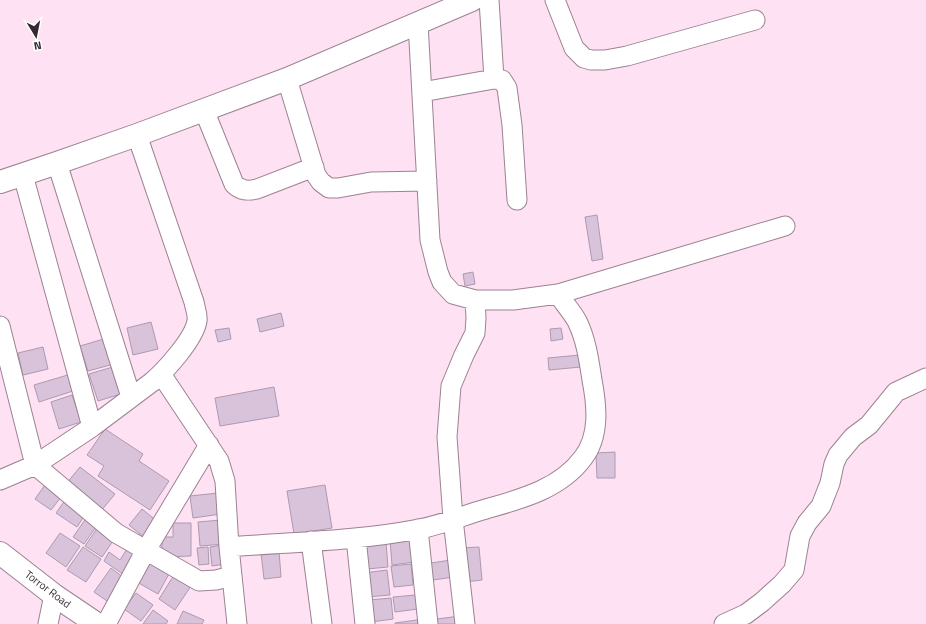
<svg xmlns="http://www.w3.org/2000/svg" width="926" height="624" viewBox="0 0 926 624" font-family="'Titillium Web',sans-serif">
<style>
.building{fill:#d8c3db;stroke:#ad9ab0}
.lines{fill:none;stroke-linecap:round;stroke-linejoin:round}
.minor-casing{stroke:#9c8292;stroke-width:21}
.tertiary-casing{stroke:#9c8292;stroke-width:24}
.minor{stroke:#fff;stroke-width:19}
.tertiary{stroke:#fff;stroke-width:22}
.labels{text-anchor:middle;stroke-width:3;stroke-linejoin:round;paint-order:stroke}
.street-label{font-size:11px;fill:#342930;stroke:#fff}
</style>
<rect width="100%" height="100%" fill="#fee1f2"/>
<!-- building -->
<path class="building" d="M 597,215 L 603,259 L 592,261 L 585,217 Z
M 473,272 L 475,284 L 465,286 L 463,274 Z
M 281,313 L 284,326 L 260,332 L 257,319 Z
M 151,322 L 158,349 L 133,355 L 127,328 Z
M 229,328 L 231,339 L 218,342 L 215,330 Z
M 561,328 L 563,339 L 551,341 L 550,329 Z
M 107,338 L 114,364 L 88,371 L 80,346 Z
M 43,347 L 48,369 L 23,375 L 18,353 Z
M 580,355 L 581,367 L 549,370 L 548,358 Z
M 116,366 L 124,393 L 98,401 L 89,374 Z
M 71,374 L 76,390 L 39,402 L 34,385 Z
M 274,387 L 279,416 L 220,426 L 215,398 Z
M 72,395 L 81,422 L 59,429 L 51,402 Z
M 105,429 L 143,454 L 139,461 L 169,481 L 150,510 L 98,476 L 104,466 L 87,455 Z
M 615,452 L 615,478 L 597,478 L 596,453 Z
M 80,467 L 115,494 L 101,511 L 66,484 Z
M 45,485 L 61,497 L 51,510 L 35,499 Z
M 325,485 L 332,528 L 294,534 L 287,491 Z
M 218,493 L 221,514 L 193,518 L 190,496 Z
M 66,499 L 86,513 L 77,527 L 56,513 Z
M 142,509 L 158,522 L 145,538 L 129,525 Z
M 87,517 L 98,524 L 84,544 L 73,537 Z
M 222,520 L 224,544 L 200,546 L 198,522 Z
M 173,523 L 191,523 L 191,556 L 162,557 L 162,537 L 173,537 Z
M 98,527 L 115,538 L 102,557 L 85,546 Z
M 60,533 L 80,546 L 66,567 L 46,553 Z
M 411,538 L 414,562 L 392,565 L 390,540 Z
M 386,542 L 388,567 L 367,569 L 364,544 Z
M 223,545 L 226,564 L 212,566 L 210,547 Z
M 83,547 L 101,559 L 86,582 L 67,570 Z
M 208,547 L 209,564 L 199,565 L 197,548 Z
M 479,547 L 482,580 L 465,582 L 462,548 Z
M 127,549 L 137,556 L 124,575 L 104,561 L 109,552 L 120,560 Z
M 279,551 L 281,577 L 264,579 L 261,553 Z
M 149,560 L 170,572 L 158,594 L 137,582 Z
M 451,560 L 454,577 L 426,581 L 424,564 Z
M 411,564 L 413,585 L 394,587 L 391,566 Z
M 111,568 L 124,578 L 107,601 L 94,592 Z
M 387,570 L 390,595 L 367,597 L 364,573 Z
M 174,575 L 191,586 L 175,610 L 159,599 Z
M 136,593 L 153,605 L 141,621 L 124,609 Z
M 416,595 L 418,609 L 395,612 L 393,597 Z
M 391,598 L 393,619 L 371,622 L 369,600 Z
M 153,610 L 168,621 L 166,624 L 143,624 Z
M 183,611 L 204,620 L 202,624 L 177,624 Z
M 460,616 L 461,624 L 437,624 L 437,619 Z
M 417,620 L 418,624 L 395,624 L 395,623 Z"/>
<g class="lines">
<!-- minor casing -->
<g class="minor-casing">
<path id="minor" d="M 489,0 L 494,79
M 555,0 L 574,48 L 584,58 L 591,60 L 605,60 L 627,56 L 755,20
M 418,23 L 430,240 L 438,272 L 442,282 L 453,294 L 475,300 L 513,300 L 558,294 L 785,226
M 287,79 L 316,175 L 321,182 L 329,188 L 338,188 L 371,182 L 427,181
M 422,92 L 494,79 L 502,80 L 507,88 L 512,125 L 517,200
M 204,110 L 234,184 C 241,191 248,191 257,189 L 314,167
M 57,163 L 131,397
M 23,175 L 92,427
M 0,326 L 35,465 L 116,533 L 199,581 L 216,580 L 232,576
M 161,374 L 219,461 L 225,481 L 229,547 L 237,624
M 0,480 L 35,465 L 92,427 L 152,382 C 166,370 194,339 197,321 C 198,315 195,308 194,302 L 137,135
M 418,529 L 428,624
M 356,538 L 365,624
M 311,541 L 322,624
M 229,547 C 293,542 357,541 419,529 C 442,525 464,515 486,509 C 521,499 560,489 583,458 C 600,436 597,406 592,380 C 589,360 586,339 577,321 C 572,312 564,303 558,294
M 48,624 L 54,595
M 106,624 L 146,550 L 209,445
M 465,624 L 453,519 L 447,437 L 451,386 L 464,355 L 475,333 L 476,318 L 475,300
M 724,624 L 746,614 L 762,602 L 782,584 L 794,570 L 800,536 L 807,523 L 821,506 L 830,483 L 834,464 L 838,455 L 853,437 L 869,425 L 896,392 L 926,378"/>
</g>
<!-- tertiary casing -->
<g class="tertiary-casing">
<path id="tertiary" d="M 0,182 L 57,163 L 137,135 L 287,79 L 472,0
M 0,553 L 54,595 L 97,624"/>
</g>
<!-- minor -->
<use href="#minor" class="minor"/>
<!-- tertiary -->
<use href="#tertiary" class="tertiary"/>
</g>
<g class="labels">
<!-- street labels -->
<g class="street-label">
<text transform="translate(48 589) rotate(37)" y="4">Torror Road</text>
</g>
</g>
<!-- north arrow -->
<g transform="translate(36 36) rotate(170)" stroke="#ffffff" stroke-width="3" paint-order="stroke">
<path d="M0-3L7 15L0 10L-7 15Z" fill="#342930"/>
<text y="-6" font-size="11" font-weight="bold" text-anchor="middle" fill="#342930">N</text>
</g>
</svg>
